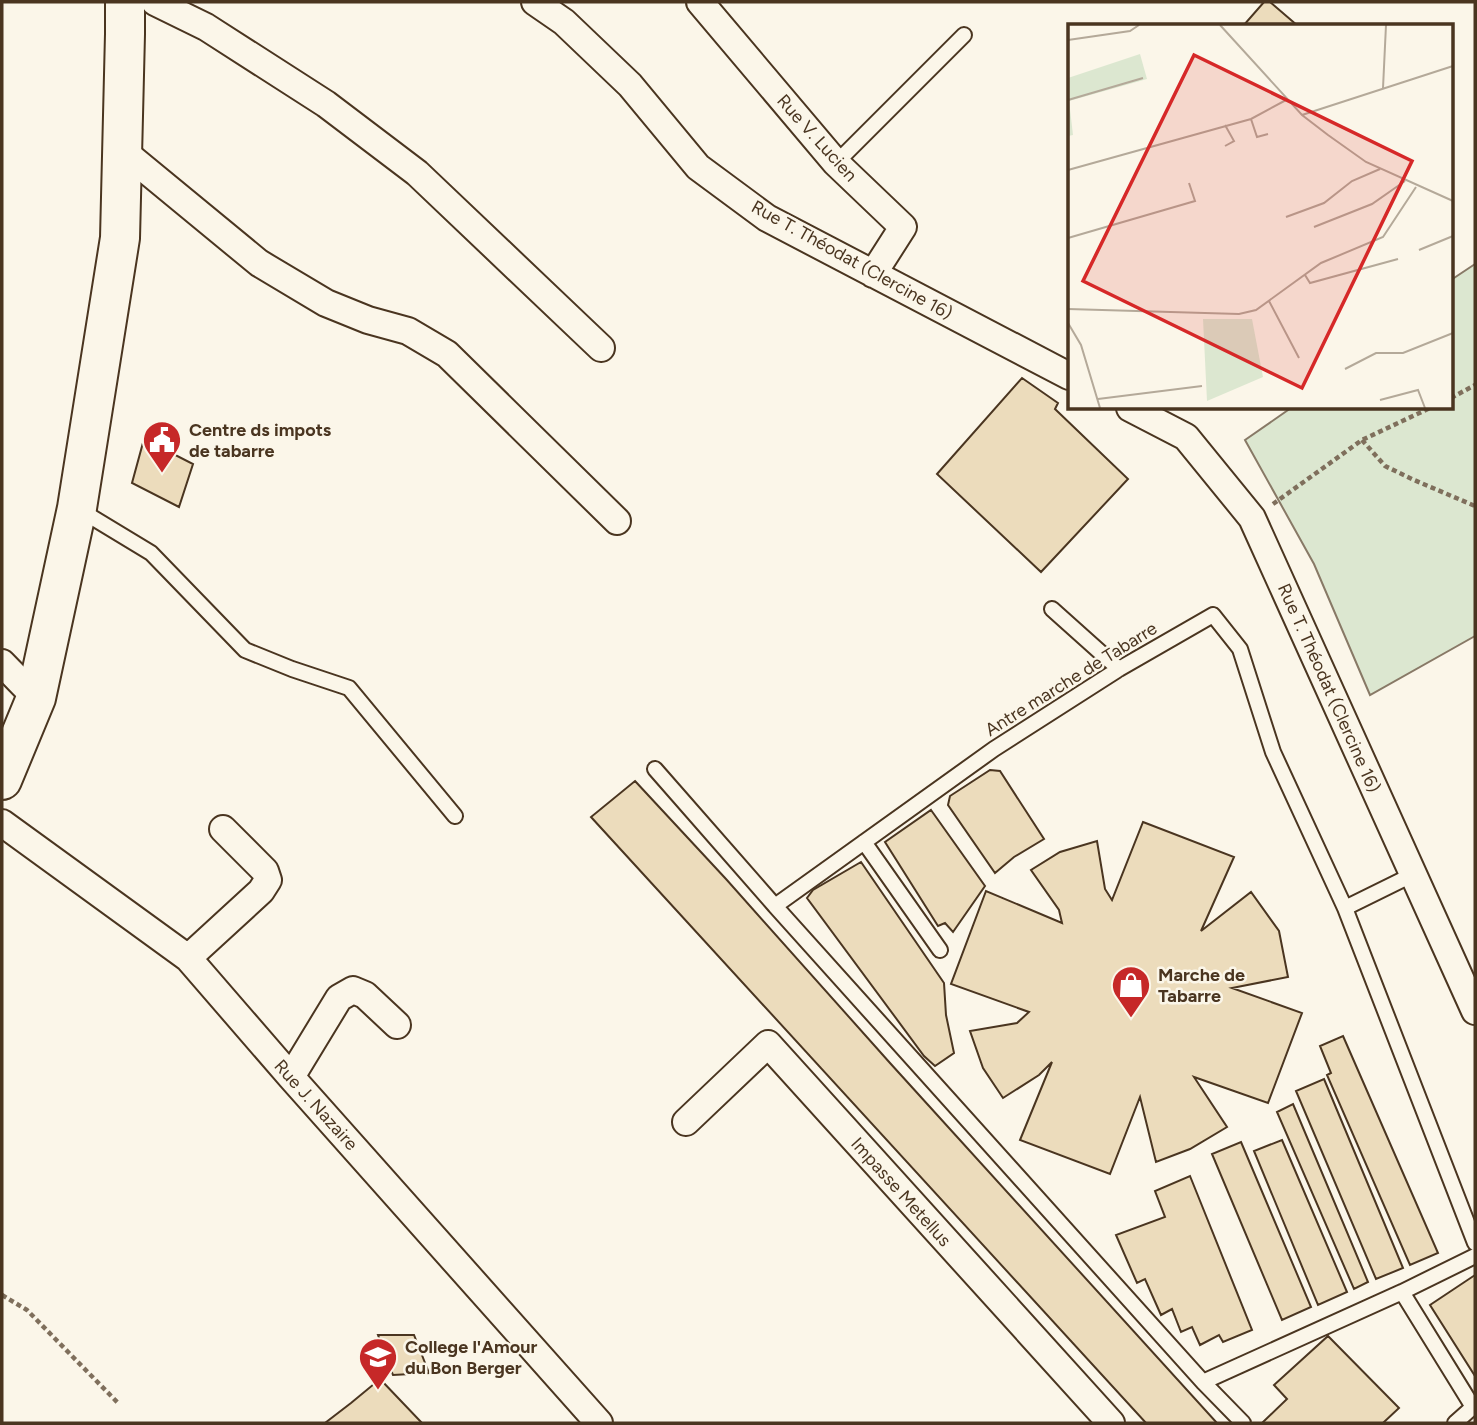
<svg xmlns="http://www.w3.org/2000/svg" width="1477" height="1425" viewBox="0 0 1477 1425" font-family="Figtree,sans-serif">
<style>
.green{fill:#dce7d0;stroke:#887966;stroke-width:2}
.building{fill:#ecdcbc;stroke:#4a3520;stroke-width:2}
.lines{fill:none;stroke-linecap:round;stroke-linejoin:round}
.lane-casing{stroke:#4a3520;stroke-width:18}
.street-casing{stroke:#4a3520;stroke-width:30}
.secondary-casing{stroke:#4a3520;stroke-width:42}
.path{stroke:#7f6f5c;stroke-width:4.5;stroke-dasharray:5 3.5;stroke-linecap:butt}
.lane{stroke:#fbf6e9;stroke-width:14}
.street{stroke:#fbf6e9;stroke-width:26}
.secondary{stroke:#fbf6e9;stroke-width:38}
.labels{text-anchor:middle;stroke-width:5;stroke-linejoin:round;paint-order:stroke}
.street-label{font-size:18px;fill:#4a3520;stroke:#fbf6e9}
.poi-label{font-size:18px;font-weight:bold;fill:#4a3520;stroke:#fbf6e9;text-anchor:start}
.inset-road{fill:none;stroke:#b4a999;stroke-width:2}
.view{fill:#d62828;fill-opacity:0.15;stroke:#d62828;stroke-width:3.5}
.inset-edge{fill:none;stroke:#4a3520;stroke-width:3.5}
</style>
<rect width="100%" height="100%" fill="#fbf6e9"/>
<!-- green -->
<path class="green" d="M 1475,264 L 1475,636 L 1370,695 L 1314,564 L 1245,440 L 1291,408 L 1451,408 L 1451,280 Z"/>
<!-- building -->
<path class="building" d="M 1264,2 L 1270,2 L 1298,26 L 1243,26 Z
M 1022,378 L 1058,403 L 1055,409 L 1128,479 L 1041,572 L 937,474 Z
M 144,439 L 193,464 L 179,507 L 132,483 Z
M 990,770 L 1000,771 L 1044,839 L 1014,857 L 995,873 L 948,805 L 950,796 Z
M 635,781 L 726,879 L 890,1063 L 1217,1423 L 1146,1423 L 591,817 Z
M 931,810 L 985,886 L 953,932 L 945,923 L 938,926 L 885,842 Z
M 1143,822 L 1234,857 L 1201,931 L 1251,892 L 1279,931 L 1288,977 L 1232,988 L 1302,1013 L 1268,1103 L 1194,1077 L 1227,1127 L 1190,1149 L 1156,1162 L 1140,1097 L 1110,1174 L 1020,1140 L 1052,1062 L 1039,1075 L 1003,1098 L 983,1068 L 970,1031 L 1017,1023 L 1029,1012 L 951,984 L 986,891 L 1062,923 L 1059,910 L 1031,870 L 1060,852 L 1097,841 L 1105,889 L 1112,900 Z
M 861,862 L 944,983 L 946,1015 L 954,1053 L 935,1066 L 924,1056 L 807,898 L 813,890 Z
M 1343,1036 L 1438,1253 L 1410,1265 L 1327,1075 L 1331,1073 L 1320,1046 Z
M 1324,1079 L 1403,1268 L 1376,1279 L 1296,1091 Z
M 1293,1104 L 1368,1282 L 1354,1289 L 1277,1112 Z
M 1282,1140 L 1347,1292 L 1318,1305 L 1254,1151 Z
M 1241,1142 L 1311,1307 L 1282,1320 L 1212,1154 Z
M 1190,1176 L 1252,1330 L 1223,1342 L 1219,1335 L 1200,1345 L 1192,1327 L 1181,1332 L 1172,1309 L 1161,1315 L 1145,1279 L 1137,1283 L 1116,1235 L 1165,1217 L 1155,1191 Z
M 1475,1275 L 1475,1376 L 1430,1305 Z
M 378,1335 L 414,1335 L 429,1373 L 393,1375 Z
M 1328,1336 L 1399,1408 L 1383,1423 L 1262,1423 L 1287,1399 L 1274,1385 Z
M 380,1379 L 422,1423 L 325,1423 L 351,1403 Z"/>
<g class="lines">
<!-- lane casing -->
<g class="lane-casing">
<path id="lane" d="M 836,163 L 964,35
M 80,510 L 151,553 L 245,650 L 292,669 L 349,688 L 455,816
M 1052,609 L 1119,669
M 655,769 L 775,906 L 994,749 L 1119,669 L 1213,615 L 1240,649 L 1273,752 L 1345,908 L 1414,874
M 864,842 L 940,950
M 775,906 L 1203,1382 L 1243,1423
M 1345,908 L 1475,1243
M 1402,1292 L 1473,1407 L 1455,1423
M 1203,1382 L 1402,1292 L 1475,1256"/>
</g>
<!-- street casing -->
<g class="street-casing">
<path id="street" d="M 155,2 L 206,27 L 326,104 L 417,173 L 601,348
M 535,2 L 564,22 L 630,85 L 698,167 L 767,218 L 1069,376
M 700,2 L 836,163 L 903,227 L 873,274
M 123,151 L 259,263 L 326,303 L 368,320 L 408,331 L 447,354 L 617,521
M 1130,408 L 1186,437 L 1252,518 L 1475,1011
M 2,663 L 36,698
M 2,823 L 188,958 L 291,1077 L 599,1423
M 188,958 L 261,891 L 268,880 L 265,871 L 223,829
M 291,1077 L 339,998 L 353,990 L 365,995 L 397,1025
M 686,1122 L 768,1044 L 1111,1423"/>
</g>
<!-- secondary casing -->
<g class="secondary-casing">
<path id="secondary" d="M 2,780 L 36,698 L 77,508 L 120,238 L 125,34 L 125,2"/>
</g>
<!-- path -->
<path class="path" d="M 1451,398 L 1475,385
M 1362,440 L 1385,466 L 1414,480 L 1475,506
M 1273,504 L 1362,440 L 1430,408
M 2,1295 L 27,1310 L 119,1404"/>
<!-- lane -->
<use href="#lane" class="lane"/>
<!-- street -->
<use href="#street" class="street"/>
<!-- secondary -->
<use href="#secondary" class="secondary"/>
</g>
<!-- icons -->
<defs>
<g id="civic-pin" transform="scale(2.0125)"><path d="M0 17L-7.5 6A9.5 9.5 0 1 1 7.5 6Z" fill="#c62828" stroke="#fbf6e9"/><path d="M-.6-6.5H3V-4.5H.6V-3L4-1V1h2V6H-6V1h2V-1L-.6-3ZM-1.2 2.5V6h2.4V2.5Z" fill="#fff"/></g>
<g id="shop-pin" transform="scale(2.0125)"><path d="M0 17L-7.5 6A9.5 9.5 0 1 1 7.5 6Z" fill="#c62828" stroke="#fbf6e9"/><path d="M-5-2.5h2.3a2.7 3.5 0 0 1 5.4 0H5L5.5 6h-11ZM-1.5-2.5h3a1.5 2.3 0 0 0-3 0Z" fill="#fff"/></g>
<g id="university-pin" transform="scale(2.0125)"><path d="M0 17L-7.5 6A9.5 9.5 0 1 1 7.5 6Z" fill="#c62828" stroke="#fbf6e9"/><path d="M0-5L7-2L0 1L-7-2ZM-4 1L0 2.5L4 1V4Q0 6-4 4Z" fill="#fff"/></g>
</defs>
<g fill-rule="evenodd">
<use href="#civic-pin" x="162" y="440"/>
<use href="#shop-pin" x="1131" y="985"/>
<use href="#university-pin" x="378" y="1357"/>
</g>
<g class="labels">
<!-- street labels -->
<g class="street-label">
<text transform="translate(817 138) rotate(48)" y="6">Rue V. Lucien</text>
<text transform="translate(852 260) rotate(29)" y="6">Rue T. Théodat (Clercine 16)</text>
<text transform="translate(1071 679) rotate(-32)" y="6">Antre marche de Tabarre</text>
<text transform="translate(1329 688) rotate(66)" y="6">Rue T. Théodat (Clercine 16)</text>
<text transform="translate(316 1105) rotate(48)" y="6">Rue J. Nazaire</text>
<text transform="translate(901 1192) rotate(48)" y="6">Impasse Metellus</text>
</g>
<!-- poi labels -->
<g class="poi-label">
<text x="189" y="436">Centre ds impots<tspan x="189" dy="21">de tabarre</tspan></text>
<text x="1158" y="981">Marche de<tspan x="1158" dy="21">Tabarre</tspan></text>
<text x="405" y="1353">College l'Amour<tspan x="405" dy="21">du Bon Berger</tspan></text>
</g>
</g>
<!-- overview -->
<g transform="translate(1068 24)">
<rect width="385" height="385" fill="#fbf6e9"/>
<path d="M 72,30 L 79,55 L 1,77 L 5,111 L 0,112 L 0,54 ZM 135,295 L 184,295 L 195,353 L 139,377 Z" fill="#dce7d0"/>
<path class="inset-road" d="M 152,1 L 234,91 L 260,111 L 298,138 L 385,177M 0,16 L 62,7 L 71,1M 315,64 L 318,1M 0,76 L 75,54M 234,91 L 385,42M 183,95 L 189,113 L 200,110M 157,101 L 166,117 L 157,122M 0,146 L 183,95 L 220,75M 218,193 L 256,179 L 284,157 L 312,145M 246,203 L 304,180 L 337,157M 0,214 L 127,177 L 121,159M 351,226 L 385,212M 237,251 L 242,259 L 330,235M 201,277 L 231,334M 0,285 L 171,290 L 188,286 L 253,239 L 315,213 L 348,163M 0,299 L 13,321 L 32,384M 277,345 L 308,329 L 335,329 L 385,309M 30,375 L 134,362M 312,376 L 350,366 L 357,384"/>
<path class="view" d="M 126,31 L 344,137 L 234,364 L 15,257 Z"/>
<rect width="385" height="385" class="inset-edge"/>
</g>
<!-- border -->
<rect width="1477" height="1425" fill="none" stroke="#4a3520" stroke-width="7"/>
</svg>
